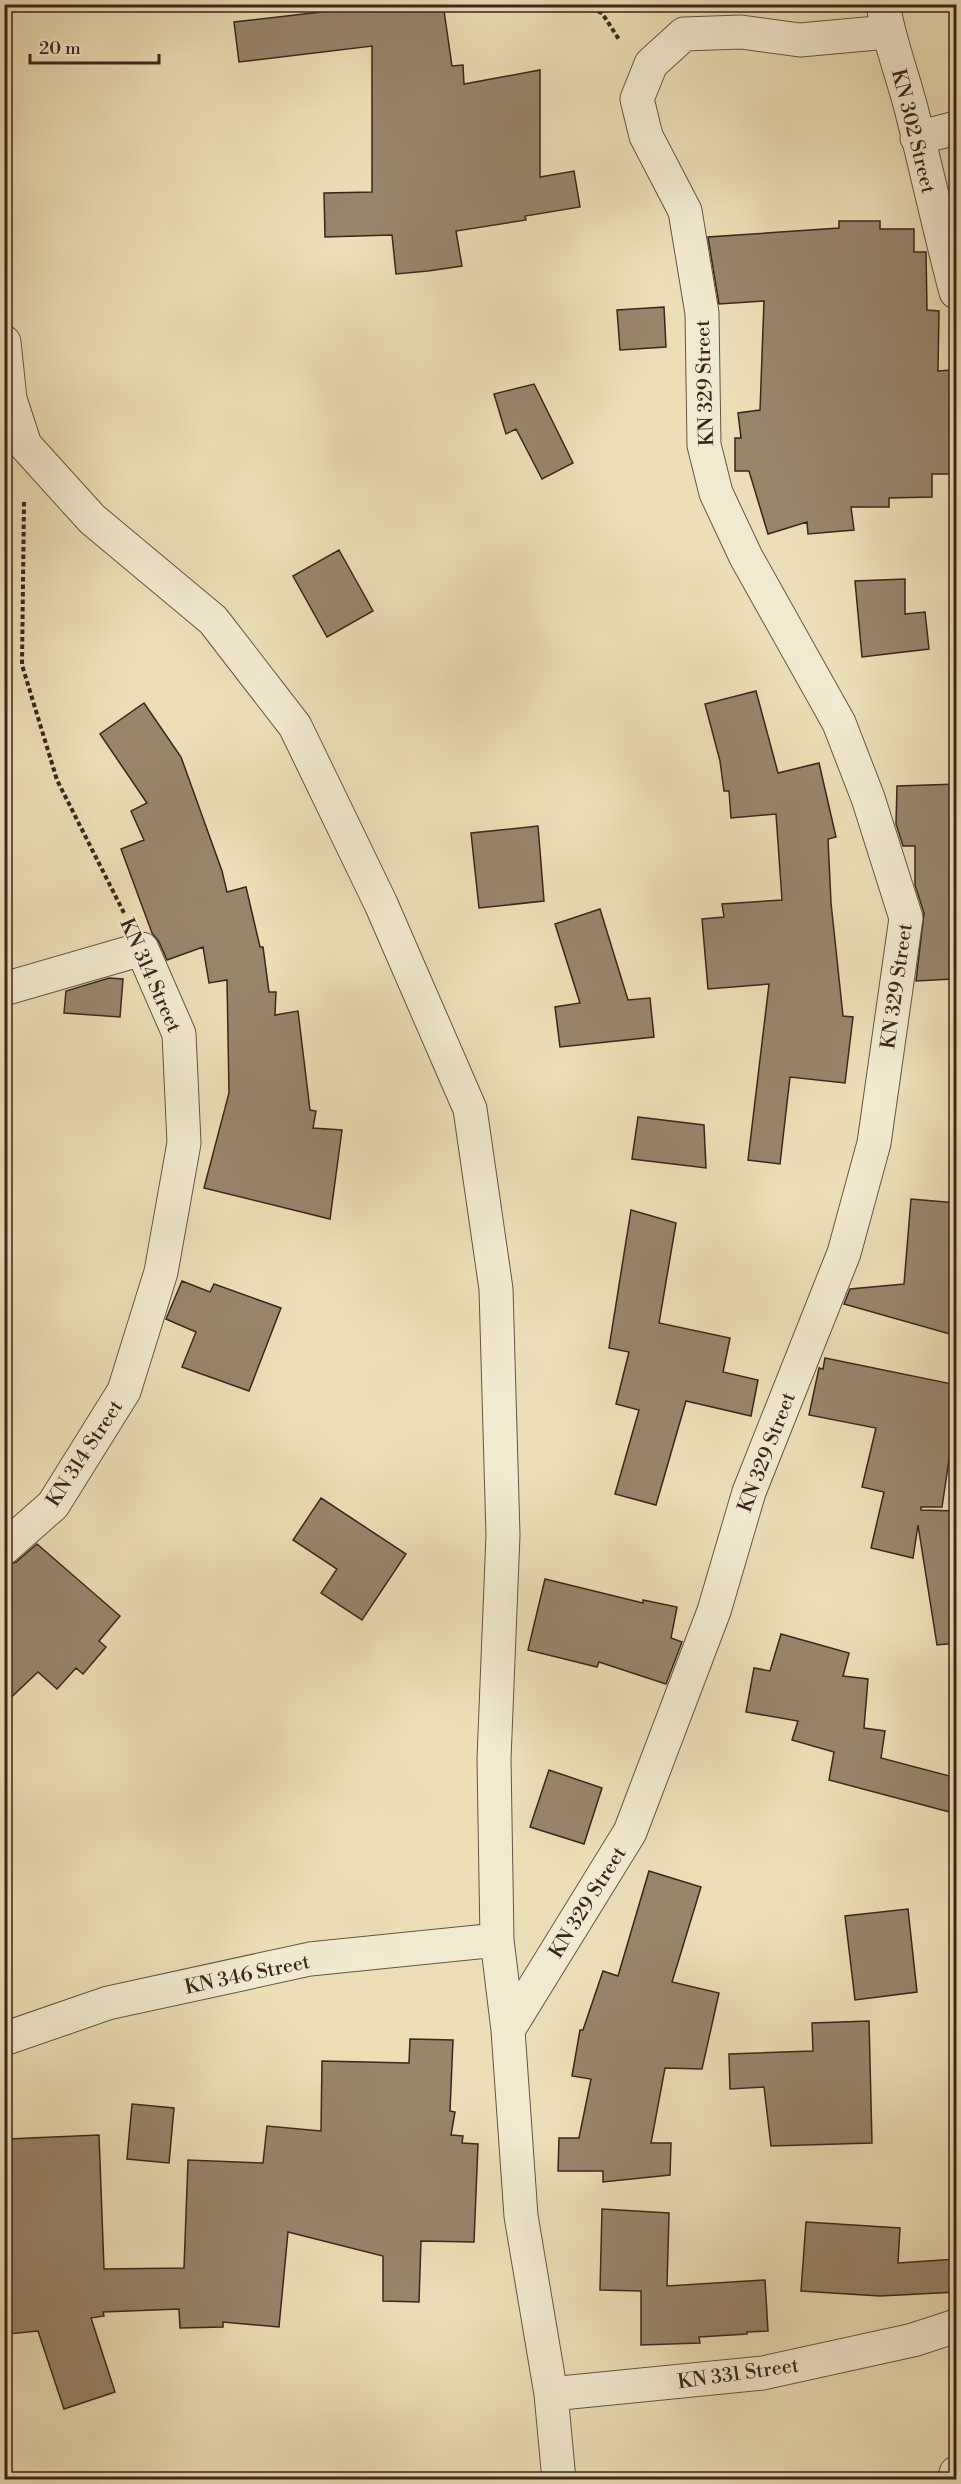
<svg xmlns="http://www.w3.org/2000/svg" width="961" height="2484" viewBox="0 0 961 2484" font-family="'Libre Bodoni',serif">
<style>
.building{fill:#97856c;stroke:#3c251b;stroke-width:1.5}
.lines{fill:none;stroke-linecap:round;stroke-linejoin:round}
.minor-casing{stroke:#685342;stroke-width:35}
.path{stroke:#3c251b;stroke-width:4;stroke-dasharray:4.5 3;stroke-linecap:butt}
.minor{stroke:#f2ead0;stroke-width:33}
.labels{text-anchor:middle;stroke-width:4.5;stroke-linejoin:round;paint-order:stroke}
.street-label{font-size:20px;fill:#3c251b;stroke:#f2ead0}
</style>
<rect width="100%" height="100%" fill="#ebdeb6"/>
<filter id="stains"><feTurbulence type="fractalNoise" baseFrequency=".00333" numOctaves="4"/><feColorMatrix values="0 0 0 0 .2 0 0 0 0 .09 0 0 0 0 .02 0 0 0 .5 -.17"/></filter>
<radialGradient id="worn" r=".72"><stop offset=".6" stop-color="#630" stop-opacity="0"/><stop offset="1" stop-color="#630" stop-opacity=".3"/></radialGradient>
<!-- building -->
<path class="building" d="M 321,4 L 443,4 L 452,66 L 463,65 L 464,84 L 540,70 L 540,177 L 574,171 L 580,207 L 525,216 L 526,220 L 456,231 L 462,266 L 428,271 L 396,274 L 392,235 L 325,237 L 324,193 L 372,192 L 372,46 L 239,62 L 234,22 L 321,12 Z
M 839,221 L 880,221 L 880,229 L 914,229 L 914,252 L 926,252 L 927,310 L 939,311 L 938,371 L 951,370 L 957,384 L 957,474 L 932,474 L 932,497 L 889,498 L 889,507 L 851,507 L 854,530 L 808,534 L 807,522 L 768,534 L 749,471 L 735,471 L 735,438 L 741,438 L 738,413 L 760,410 L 764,301 L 719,304 L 708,237 L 839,228 Z
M 664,307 L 666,347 L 620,350 L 617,310 Z
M 534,384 L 573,463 L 542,479 L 516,429 L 506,434 L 494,394 Z
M 339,550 L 373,611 L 327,637 L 293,576 Z
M 905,579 L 905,614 L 925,612 L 929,649 L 862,657 L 855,581 Z
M 756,691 L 778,773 L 819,763 L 836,837 L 828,839 L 831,903 L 843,1016 L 853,1017 L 845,1083 L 790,1077 L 780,1164 L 748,1160 L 769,984 L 708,989 L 702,919 L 724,917 L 722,904 L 782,900 L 776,814 L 731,818 L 729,791 L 724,791 L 720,761 L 705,704 Z
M 144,703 L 181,757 L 222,871 L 227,892 L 246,887 L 260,947 L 263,947 L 269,992 L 276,992 L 275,1015 L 298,1011 L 310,1110 L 316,1111 L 313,1128 L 342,1130 L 330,1219 L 204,1188 L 229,1093 L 227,980 L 209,983 L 203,947 L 167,960 L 159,942 L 152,933 L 121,849 L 144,840 L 131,811 L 147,803 L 100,734 Z
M 957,784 L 956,933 L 951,933 L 953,979 L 916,981 L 924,913 L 915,885 L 915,846 L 903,846 L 896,824 L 897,786 Z
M 538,826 L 544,901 L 479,908 L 471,833 Z
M 600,909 L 628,1000 L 650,998 L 654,1037 L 560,1047 L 555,1007 L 580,1003 L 555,924 Z
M 109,978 L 123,979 L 120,1017 L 64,1013 L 66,991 Z
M 638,1117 L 704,1125 L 706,1168 L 632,1159 Z
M 911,1199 L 957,1203 L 957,1336 L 844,1304 L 850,1289 L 904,1284 Z
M 631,1210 L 676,1223 L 659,1323 L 730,1338 L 723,1372 L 758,1380 L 751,1416 L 686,1401 L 656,1505 L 615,1494 L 639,1410 L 616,1404 L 629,1352 L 609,1348 Z
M 182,1281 L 210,1292 L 214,1284 L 281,1308 L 249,1391 L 182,1367 L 196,1332 L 166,1319 Z
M 825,1358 L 957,1385 L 957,1405 L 942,1507 L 921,1507 L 921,1510 L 957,1511 L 957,1643 L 937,1645 L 918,1525 L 913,1558 L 871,1548 L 884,1492 L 862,1487 L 876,1428 L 809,1415 L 819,1368 L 823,1369 Z
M 321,1498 L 406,1554 L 362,1620 L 321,1593 L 337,1569 L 293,1540 Z
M 37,1544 L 120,1616 L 99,1641 L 106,1647 L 83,1674 L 76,1668 L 57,1689 L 38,1672 L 4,1704 L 4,1566 L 16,1562 Z
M 545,1579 L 643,1603 L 643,1600 L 677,1607 L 671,1638 L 682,1642 L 666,1684 L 599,1662 L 597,1667 L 528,1650 Z
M 781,1634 L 849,1653 L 843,1676 L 868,1679 L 864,1728 L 885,1731 L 881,1758 L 957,1778 L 957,1814 L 829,1780 L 834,1752 L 792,1740 L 798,1721 L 746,1712 L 754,1668 L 770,1671 Z
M 549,1770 L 602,1788 L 584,1844 L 530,1827 Z
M 649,1871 L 701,1887 L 672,1982 L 719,1993 L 702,2069 L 665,2068 L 651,2143 L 671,2143 L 670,2175 L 603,2182 L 603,2171 L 558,2171 L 559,2138 L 579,2138 L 591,2079 L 572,2076 L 580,2030 L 583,2030 L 603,1971 L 618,1976 Z
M 908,1909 L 917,1992 L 855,2000 L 845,1916 Z
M 869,2021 L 872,2143 L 771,2146 L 764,2087 L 730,2089 L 729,2054 L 813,2051 L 812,2023 Z
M 410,2039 L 453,2040 L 450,2111 L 455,2112 L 451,2135 L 463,2136 L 462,2143 L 478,2144 L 474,2242 L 421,2241 L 419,2302 L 383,2301 L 383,2256 L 288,2232 L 279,2327 L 223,2322 L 223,2327 L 180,2328 L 179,2309 L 103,2312 L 104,2316 L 91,2318 L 115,2392 L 64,2409 L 38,2331 L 8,2334 L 5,2257 L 10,2257 L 8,2224 L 11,2224 L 8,2139 L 99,2135 L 104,2269 L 184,2268 L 188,2160 L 263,2163 L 267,2126 L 321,2131 L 322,2061 L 409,2063 Z
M 132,2104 L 174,2108 L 169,2163 L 127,2159 Z
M 602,2209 L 669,2213 L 667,2286 L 765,2280 L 768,2331 L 747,2332 L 747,2334 L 699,2337 L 700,2343 L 641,2345 L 641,2291 L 600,2290 Z
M 806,2222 L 900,2228 L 898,2263 L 957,2259 L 957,2292 L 880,2296 L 801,2291 Z"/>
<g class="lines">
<!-- minor casing -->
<g class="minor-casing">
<path id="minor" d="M 883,4 C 889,41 903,76 912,112 C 927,172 940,232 956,292
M 917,138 L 956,128
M 4,342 L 10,399 L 25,445 L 92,519 L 213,620 L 295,726 L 381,904 L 470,1109 L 496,1289 L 503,1535 L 494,1759 L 497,1940 L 508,2030 L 521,2216 L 551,2394 L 559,2480
M 4,989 L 142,949 L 179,1034 L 184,1143 L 161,1272 L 124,1391 L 53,1505 L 4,1548
M 508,2030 L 630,1832 L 714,1611 L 749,1492 L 844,1253 L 874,1143 L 906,918 L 868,798 L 839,723 L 746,557 L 716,493 L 704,445 L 702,313 L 685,211 L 646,136 L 637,99 L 651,64 L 684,34 L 741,32 L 800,40 L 888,32
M 4,2039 L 108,2003 L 310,1959 L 497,1940
M 551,2394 L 763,2373 L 913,2340 L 956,2326
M 956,2480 L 956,2473"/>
</g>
<!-- path -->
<path class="path" d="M 577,4 L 602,13 L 620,41
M 24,502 L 22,665 L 57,780 L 125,915"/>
<!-- minor -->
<use href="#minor" class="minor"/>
</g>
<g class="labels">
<!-- street labels -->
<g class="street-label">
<text transform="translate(914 131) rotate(76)" y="7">KN 302 Street</text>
<text transform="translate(704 383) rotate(-92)" y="7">KN 329 Street</text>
<text transform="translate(151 975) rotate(66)" y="7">KN 314 Street</text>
<text transform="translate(896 986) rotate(-82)" y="7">KN 329 Street</text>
<text transform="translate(766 1452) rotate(-69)" y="7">KN 329 Street</text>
<text transform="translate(84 1453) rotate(-57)" y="7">KN 314 Street</text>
<text transform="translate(587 1902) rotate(-58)" y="7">KN 329 Street</text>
<text transform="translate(247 1974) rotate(-12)" y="7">KN 346 Street</text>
<text transform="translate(738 2373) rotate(-8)" y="7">KN 331 Street</text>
</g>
</g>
<!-- margin -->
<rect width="961" height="2484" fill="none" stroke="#ebdeb6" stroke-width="24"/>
<rect x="6" y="6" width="949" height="2472" fill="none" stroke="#3c251b" stroke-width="3"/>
<rect x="12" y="12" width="937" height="2460" fill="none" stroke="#3c251b" stroke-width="1.5"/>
<!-- scale -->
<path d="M30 54v9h129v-9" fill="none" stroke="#3c251b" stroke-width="3"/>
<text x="39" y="54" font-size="18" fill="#3c251b" stroke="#f2ead0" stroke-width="4.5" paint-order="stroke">20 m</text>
<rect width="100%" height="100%" filter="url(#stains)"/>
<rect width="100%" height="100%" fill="url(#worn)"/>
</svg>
